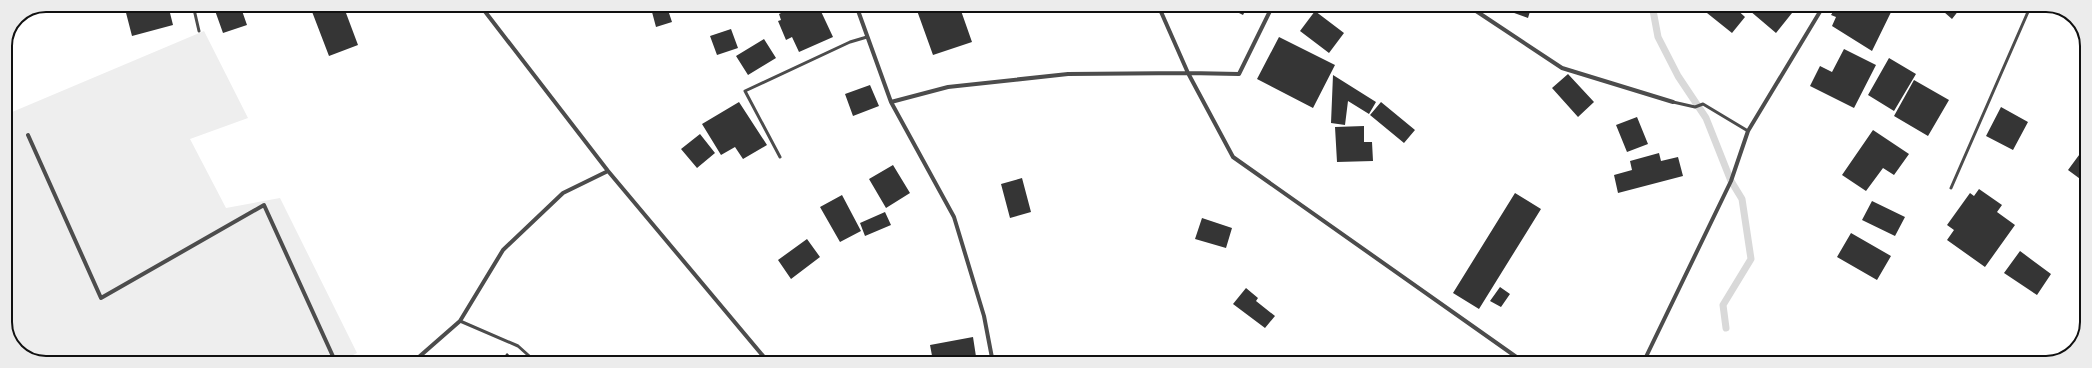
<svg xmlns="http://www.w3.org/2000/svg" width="2092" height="368" viewBox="0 0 2092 368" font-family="'Public Sans',sans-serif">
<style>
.green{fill:#eee}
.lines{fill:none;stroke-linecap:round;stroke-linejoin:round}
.stream{stroke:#d9d9d9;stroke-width:7}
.building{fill:#353535}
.service{stroke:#4c4c4c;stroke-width:3}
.minor{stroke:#4c4c4c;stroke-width:4}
.rim{fill:none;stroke:#111;stroke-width:2}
</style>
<rect width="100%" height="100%" fill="#fff"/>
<!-- green -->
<path class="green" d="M 204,31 L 248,118 L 190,139 L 226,208 L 280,198 L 357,353 L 337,363 L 41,363 L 17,351 L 5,327 L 5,115 Z"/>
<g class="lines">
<!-- stream -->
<path class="stream" d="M 1652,5 L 1658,37 L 1678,76 L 1706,118 L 1731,181 L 1742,199 L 1751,259 L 1723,305 L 1726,328"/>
</g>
<!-- building -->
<path class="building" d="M 124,5 L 168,5 L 173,25 L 132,36 Z
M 213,5 L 240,5 L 247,25 L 223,33 Z
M 247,5 L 266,5 L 250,12 Z
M 321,5 L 343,5 L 358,45 L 329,56 L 311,9 Z
M 674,5 L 696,5 L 696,6 L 675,11 Z
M 798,5 L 800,10 L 811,5 L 818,5 L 833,37 L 799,52 L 792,37 L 786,40 L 778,21 L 781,20 L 779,14 Z
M 915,5 L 959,5 L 972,42 L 933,55 Z
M 1223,5 L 1248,5 L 1243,15 Z
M 1492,5 L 1532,5 L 1528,18 Z
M 1714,5 L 1732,5 L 1745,17 L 1732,33 L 1707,13 Z
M 1743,5 L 1793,5 L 1796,8 L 1776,33 Z
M 1837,5 L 1893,5 L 1894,6 L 1872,51 L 1832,26 L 1836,17 L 1831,15 Z
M 1918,5 L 1934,5 L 1928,13 Z
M 1936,5 L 1963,5 L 1952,19 Z
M 667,7 L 672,22 L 656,27 L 652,12 Z
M 1315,11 L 1344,33 L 1329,53 L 1300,31 Z
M 731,29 L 738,48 L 717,55 L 710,36 Z
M 1279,37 L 1335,65 L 1313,108 L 1257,79 Z
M 764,39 L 776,58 L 748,75 L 736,56 Z
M 1844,49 L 1876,65 L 1854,108 L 1810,86 L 1820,66 L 1832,72 Z
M 1889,58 L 1916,74 L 1894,111 L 1868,95 Z
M 1568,74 L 1594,102 L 1578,117 L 1552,88 Z
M 1333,75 L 1376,102 L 1369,114 L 1348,101 L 1345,125 L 1331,123 Z
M 1914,80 L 1949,100 L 1928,136 L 1894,116 Z
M 870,85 L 879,106 L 853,116 L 845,94 Z
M 739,102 L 767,145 L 743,159 L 735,147 L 721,155 L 702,124 Z
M 1381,102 L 1415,130 L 1404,143 L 1370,115 Z
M 2001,107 L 2028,122 L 2013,150 L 1986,136 Z
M 1637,117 L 1648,144 L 1627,152 L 1616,125 Z
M 1364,126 L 1364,142 L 1372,142 L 1373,161 L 1337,162 L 1335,127 Z
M 1873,130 L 1909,154 L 1894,175 L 1883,168 L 1866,191 L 1842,175 Z
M 700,134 L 715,153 L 697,168 L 681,149 Z
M 2082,151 L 2087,154 L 2087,184 L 2068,170 Z
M 1659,153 L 1661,161 L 1678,157 L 1683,176 L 1618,193 L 1614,175 L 1632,170 L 1630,161 Z
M 893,165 L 910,193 L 886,208 L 869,179 Z
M 1022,178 L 1031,212 L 1010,218 L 1001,184 Z
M 1979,189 L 2002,205 L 1997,212 L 2015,225 L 1985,267 L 1947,240 L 1954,230 L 1947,225 L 1970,193 L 1974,196 Z
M 1515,193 L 1541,209 L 1479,309 L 1453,293 Z
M 842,195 L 861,231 L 840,242 L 820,207 Z
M 1872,201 L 1905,217 L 1895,236 L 1862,220 Z
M 885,212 L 891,225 L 865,236 L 860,223 Z
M 1202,218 L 1232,228 L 1226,248 L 1195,239 Z
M 1851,233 L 1891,256 L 1877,280 L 1837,257 Z
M 807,239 L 820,257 L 791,279 L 778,260 Z
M 2020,251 L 2051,274 L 2037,295 L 2004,273 Z
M 1500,287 L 1510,294 L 1501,307 L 1490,301 Z
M 1246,288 L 1258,298 L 1256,301 L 1275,316 L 1265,328 L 1233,304 Z
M 973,337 L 977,363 L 929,363 L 933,361 L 930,345 Z
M 507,353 L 518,363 L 498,363 Z"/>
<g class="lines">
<!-- service -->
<path class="service" d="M 193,5 L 199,31
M 1673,102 L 1695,107 L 1703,104 L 1748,131
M 780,157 L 745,91 L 850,42 L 867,37
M 1951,188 L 2031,5
M 460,321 L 518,346 L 537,363"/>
<!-- minor -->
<path class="minor" d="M 480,5 L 608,171 L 769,363
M 856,5 L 891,102 L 954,217 L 984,316 L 993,363
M 1158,5 L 1188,73 L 1233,157 L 1525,363
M 1467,5 L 1562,68 L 1673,102
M 2064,12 L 2081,30
M 891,102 L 948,87 L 1068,74 L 1188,73 L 1239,74 L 1273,5
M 28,135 L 101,298 L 264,205 L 336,363
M 412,363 L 460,321 L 503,250 L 563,193 L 608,171
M 1643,363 L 1731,181 L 1748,131 L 1824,5"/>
</g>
<!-- crop -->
<path d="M0 0H2092V368H0ZM46 12H2046A34 34 0 0 1 2080 46V322A34 34 0 0 1 2046 356H46A34 34 0 0 1 12 322V46A34 34 0 0 1 46 12Z" fill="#ececec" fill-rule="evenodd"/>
<path class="rim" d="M46 12H2046A34 34 0 0 1 2080 46V322A34 34 0 0 1 2046 356H46A34 34 0 0 1 12 322V46A34 34 0 0 1 46 12Z"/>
</svg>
